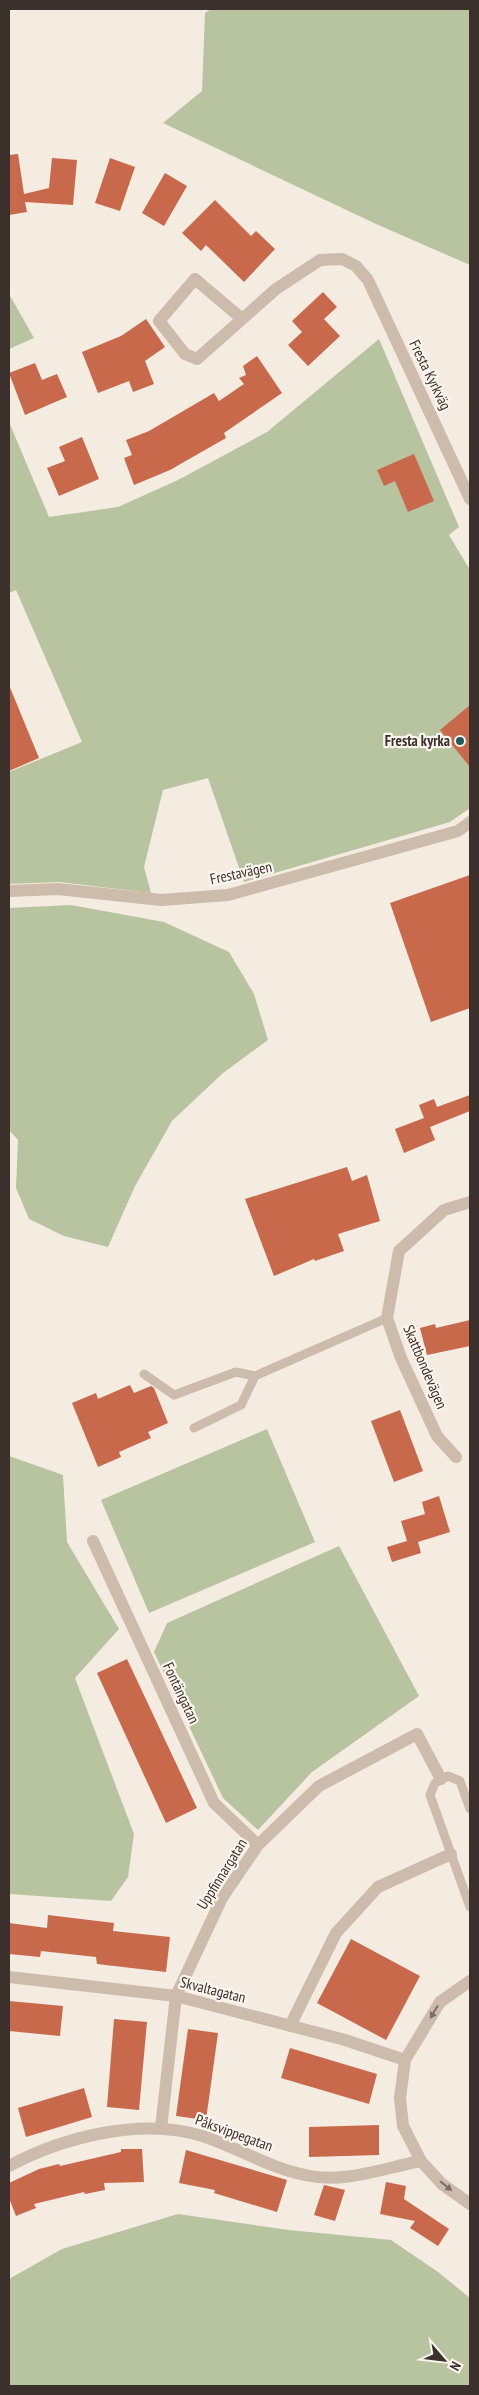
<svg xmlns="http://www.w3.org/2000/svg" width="479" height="2395" viewBox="0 0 479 2395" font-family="'PT Sans Narrow',sans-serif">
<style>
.green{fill:#b8c4a0}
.building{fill:#c8694b}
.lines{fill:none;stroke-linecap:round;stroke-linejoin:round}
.lane{stroke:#cdbbac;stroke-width:9}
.street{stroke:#cdbbac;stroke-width:12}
.oneway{fill:#7d6f65}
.poi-dot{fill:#1f5a5e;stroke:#fbf5ee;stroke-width:2}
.labels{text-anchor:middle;stroke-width:4.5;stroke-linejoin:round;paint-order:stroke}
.street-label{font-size:15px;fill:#3b302b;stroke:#fbf5ee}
.poi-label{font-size:15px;font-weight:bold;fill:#3b302b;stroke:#fbf5ee;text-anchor:end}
</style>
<rect width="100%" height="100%" fill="#f4ebe1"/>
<!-- green -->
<path class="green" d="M 211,9 L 470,9 L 470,265 L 376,224 L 163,123 L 202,91 L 205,13 Z
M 9,294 L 34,338 L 9,349 Z
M 379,339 L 459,527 L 449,535 L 470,570 L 470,808 L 450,822 L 244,882 L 208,778 L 163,790 L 144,867 L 151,893 L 59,882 L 9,884 L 9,772 L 82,742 L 16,590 L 9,593 L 9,422 L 49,517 L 118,507 L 178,480 L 267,432 Z
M 71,905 L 164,922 L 229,952 L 254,994 L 268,1040 L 223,1073 L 172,1121 L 135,1186 L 108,1247 L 64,1236 L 29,1219 L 16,1188 L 18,1140 L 9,1130 L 9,908 Z
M 267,1429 L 315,1542 L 149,1613 L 101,1500 Z
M 9,1456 L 63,1475 L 67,1542 L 119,1629 L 75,1678 L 134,1834 L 128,1877 L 111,1901 L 9,1894 Z
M 339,1546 L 419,1696 L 312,1772 L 258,1830 L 223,1798 L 154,1652 L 167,1623 Z
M 178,2214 L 289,2230 L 391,2240 L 438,2272 L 470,2298 L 470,2386 L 9,2386 L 9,2279 L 62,2249 Z"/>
<!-- building -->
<path class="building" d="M 18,154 L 24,194 L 49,188 L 52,158 L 77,160 L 73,205 L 25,202 L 27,212 L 9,215 L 9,155 Z
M 110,158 L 135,167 L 120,211 L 95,203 Z
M 165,173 L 187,186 L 164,226 L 142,213 Z
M 215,200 L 251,236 L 256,231 L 275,249 L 244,282 L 206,245 L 201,251 L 182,233 Z
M 323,292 L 337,307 L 324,319 L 340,336 L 308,366 L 288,345 L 302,332 L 292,321 Z
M 146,319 L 165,347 L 145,361 L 154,384 L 133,392 L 129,381 L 98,393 L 82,352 L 121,336 Z
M 257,356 L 282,393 L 224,433 L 226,438 L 170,470 L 134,485 L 124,458 L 132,455 L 126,440 L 149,431 L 214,393 L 219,401 L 244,384 L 239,378 L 246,375 L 243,366 Z
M 35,363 L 42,380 L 57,374 L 67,397 L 25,415 L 9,373 Z
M 82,437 L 99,479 L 59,496 L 47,468 L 65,461 L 59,447 Z
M 414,454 L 434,501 L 408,512 L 395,481 L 384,486 L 377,470 Z
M 9,685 L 39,758 L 9,771 Z
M 470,705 L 470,767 L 440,730 Z
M 470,875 L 470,1008 L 431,1022 L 390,903 Z
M 470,1095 L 470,1111 L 430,1127 L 435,1140 L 404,1153 L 395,1129 L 424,1118 L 419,1105 L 434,1099 L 437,1107 Z
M 347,1167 L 352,1181 L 367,1175 L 380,1221 L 338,1234 L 344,1251 L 315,1261 L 314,1259 L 274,1276 L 245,1199 Z
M 470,1320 L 470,1346 L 427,1355 L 420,1328 L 435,1324 L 436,1328 Z
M 130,1385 L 134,1393 L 151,1386 L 154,1388 L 168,1423 L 148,1432 L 151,1438 L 119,1452 L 121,1457 L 98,1467 L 72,1403 L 96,1393 L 98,1399 Z
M 400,1410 L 423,1471 L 394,1482 L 371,1421 Z
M 439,1496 L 450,1532 L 418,1542 L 421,1553 L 392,1562 L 387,1547 L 407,1541 L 401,1521 L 425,1514 L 422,1502 Z
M 127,1659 L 197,1808 L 166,1823 L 97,1673 Z
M 48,1915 L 114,1923 L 113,1931 L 170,1937 L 166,1972 L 97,1964 L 96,1957 L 41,1951 L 40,1957 L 9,1954 L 9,1923 L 47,1928 Z
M 351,1939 L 420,1976 L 386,2040 L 317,2003 Z
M 9,2001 L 63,2006 L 60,2036 L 9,2031 Z
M 114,2019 L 147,2022 L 139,2110 L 107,2107 Z
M 188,2029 L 218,2033 L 206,2120 L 176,2116 Z
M 290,2048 L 377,2074 L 369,2104 L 281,2078 Z
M 84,2088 L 92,2117 L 26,2137 L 18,2108 Z
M 379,2125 L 379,2155 L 309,2157 L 309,2127 Z
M 121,2149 L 142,2149 L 144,2182 L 104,2183 L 105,2190 L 85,2194 L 84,2192 L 34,2204 L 36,2208 L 16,2216 L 9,2198 L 9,2183 L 39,2169 L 59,2164 L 60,2166 L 121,2152 Z
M 186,2150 L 287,2180 L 277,2212 L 214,2193 L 215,2190 L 179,2183 Z
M 386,2182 L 406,2186 L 404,2199 L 449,2229 L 438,2246 L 410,2228 L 415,2221 L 380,2214 Z
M 324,2185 L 345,2190 L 335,2221 L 314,2215 Z"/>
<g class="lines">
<!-- lane -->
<path class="lane" d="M 144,1374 L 174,1395 L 236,1372 L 255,1376 L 387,1318
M 194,1428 L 241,1405 L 255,1376
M 470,1809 L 460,1781 L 448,1776 L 435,1783 L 430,1795 L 470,1907"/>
<!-- street -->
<path class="street" d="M 241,318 L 195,279 L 159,321 L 185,354 L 197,359 L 276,289 L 320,260 L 342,259 L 356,266 L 368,280 L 470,499
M 9,891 L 58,889 L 161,900 L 228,895 L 458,831 L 470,822
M 456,1457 L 437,1436 L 401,1358 L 387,1318 L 399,1251 L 444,1210 L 470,1202
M 93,1541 L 214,1803 L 258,1845
M 9,1977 L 176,1996 L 345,2040 L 405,2060
M 470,1981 L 440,2002 L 405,2060 L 400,2098 L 403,2126 L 421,2161 L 442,2184 L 470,2204
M 290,2026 L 336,1933 L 378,1887 L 451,1854
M 161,2128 L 176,1996 L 222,1898 L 258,1845 L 319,1786 L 417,1734 L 441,1779
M 9,2166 C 63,2137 142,2117 202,2136 C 237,2147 269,2168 305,2175 C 345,2184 383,2168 421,2161"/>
</g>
<!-- one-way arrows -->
<defs><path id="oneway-solid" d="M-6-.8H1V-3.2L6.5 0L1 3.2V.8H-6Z" transform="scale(1.25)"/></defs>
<g class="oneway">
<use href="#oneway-solid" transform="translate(434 2012) rotate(121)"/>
<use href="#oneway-solid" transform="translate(446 2186) rotate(39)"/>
</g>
<!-- markers -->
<circle class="poi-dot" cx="460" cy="741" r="5"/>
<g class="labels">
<!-- street labels -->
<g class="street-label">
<text transform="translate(430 375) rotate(64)" y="5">Fresta Kyrkväg</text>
<text transform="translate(241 873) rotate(-12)" y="5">Frestavägen</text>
<text transform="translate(425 1367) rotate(67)" y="5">Skattbondevägen</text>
<text transform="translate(181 1693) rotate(65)" y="5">Fontängatan</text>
<text transform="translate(222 1874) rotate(-58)" y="5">Uppfinnargatan</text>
<text transform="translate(213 1990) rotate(14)" y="5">Skvaltagatan</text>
<text transform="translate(234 2133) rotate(20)" y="5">Påksvippegatan</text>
</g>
<!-- poi labels -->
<g class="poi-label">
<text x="450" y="746">Fresta kyrka</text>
</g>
</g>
<!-- border -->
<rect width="479" height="2395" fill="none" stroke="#3b302b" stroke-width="20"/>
<!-- north arrow -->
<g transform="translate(444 2360) rotate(118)" stroke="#fbf5ee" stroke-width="4" paint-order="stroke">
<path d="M0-4L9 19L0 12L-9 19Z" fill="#3b302b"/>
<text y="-8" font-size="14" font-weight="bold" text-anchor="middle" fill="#3b302b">N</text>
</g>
</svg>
